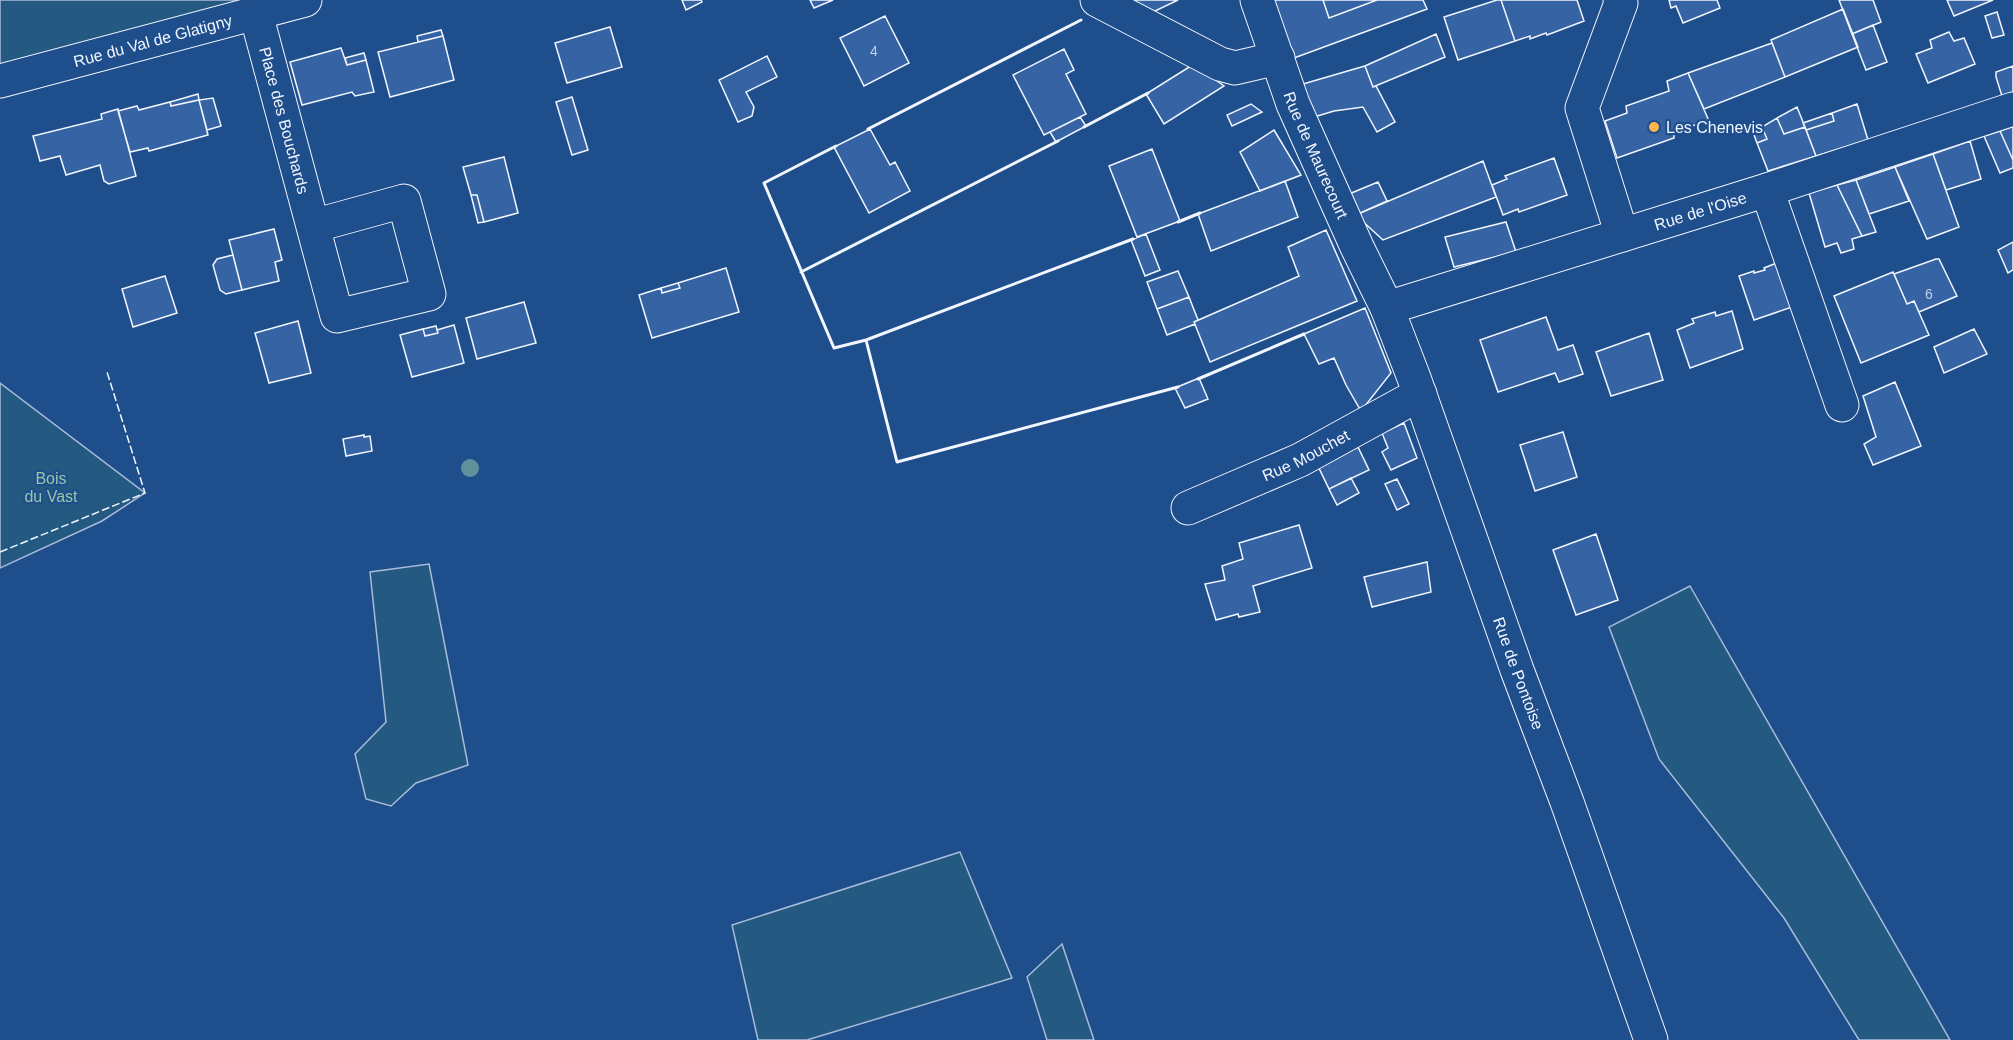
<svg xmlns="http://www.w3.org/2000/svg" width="2013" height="1040" viewBox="0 0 2013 1040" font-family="Arial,sans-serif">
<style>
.green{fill:#245a82;stroke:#a8bbd7;stroke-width:1.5}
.building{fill:#3563a3;stroke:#f2f6ff;stroke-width:1.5}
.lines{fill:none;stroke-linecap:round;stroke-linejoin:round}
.minor-casing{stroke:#f2f6ff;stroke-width:35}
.major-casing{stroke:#f2f6ff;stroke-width:35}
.minor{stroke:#1f4e8c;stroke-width:33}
.major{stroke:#1f4e8c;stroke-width:33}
.fence{stroke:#f2f6ff;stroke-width:1.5;stroke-dasharray:8 3;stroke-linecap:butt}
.wall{stroke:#f2f6ff;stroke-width:3}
.tree{fill:#61919a}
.poi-dot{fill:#ffb74d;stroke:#1f4e8c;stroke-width:2}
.labels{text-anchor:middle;stroke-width:4.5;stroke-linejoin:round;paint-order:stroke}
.number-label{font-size:14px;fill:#c3d1e8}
.street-label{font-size:16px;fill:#f2f6ff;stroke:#1f4e8c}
.poi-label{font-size:16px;fill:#f2f6ff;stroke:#1f4e8c;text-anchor:start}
.park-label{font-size:16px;fill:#97c8a6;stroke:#1f4e8c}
</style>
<rect width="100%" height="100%" fill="#1f4e8c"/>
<!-- green -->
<path class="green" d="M 0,0 L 296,0 L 0,80 Z
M 0,383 L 145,493 L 102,521 L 0,568 Z
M 429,564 L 468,765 L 416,783 L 391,806 L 366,799 L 355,754 L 386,722 L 370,572 Z
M 1690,586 L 1950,1040 L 1859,1040 L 1784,918 L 1659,759 L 1609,627 Z
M 960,852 L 1012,978 L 807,1040 L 758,1040 L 732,925 Z
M 1062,944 L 1094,1040 L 1047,1040 L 1027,977 Z"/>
<!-- building -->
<path class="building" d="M 682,0 L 701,0 L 702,2 L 686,10 Z
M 810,0 L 833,0 L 814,8 Z
M 1128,0 L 1178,0 L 1151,13 Z
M 1274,0 L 1323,0 L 1329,18 L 1377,0 L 1423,0 L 1427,9 L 1294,58 Z
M 1323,0 L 1377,0 L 1329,18 Z
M 1497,0 L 1501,0 L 1515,41 L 1458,60 L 1444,17 Z
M 1501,0 L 1577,0 L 1584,21 L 1547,35 L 1546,33 L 1530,39 L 1530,36 L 1515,41 Z
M 1669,0 L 1717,0 L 1720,8 L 1683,23 L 1676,6 L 1671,8 Z
M 1839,0 L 1873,0 L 1881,22 L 1852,34 Z
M 1947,0 L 1993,0 L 1954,16 Z
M 1843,9 L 1858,47 L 1785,77 L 1771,40 Z
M 1997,12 L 2004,35 L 1992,38 L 1985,16 Z
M 885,16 L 909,63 L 864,86 L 840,38 Z
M 1873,25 L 1887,62 L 1866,70 L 1852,34 Z
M 610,27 L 622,67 L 567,83 L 555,43 Z
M 441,30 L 443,36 L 418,42 L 417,36 Z
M 1949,32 L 1954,41 L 1964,38 L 1975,64 L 1928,83 L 1916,54 L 1932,48 L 1930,40 Z
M 1436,34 L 1445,57 L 1373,87 L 1365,66 Z
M 443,36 L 454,80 L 390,97 L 378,52 Z
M 1772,43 L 1785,77 L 1704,109 L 1688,73 Z
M 341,48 L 347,65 L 366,60 L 374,92 L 355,96 L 352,92 L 302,105 L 290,62 Z
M 1064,49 L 1074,70 L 1066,74 L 1086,114 L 1044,135 L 1013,75 Z
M 364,53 L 366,60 L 347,65 L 345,58 Z
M 767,56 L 777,77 L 746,92 L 754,107 L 752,116 L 738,122 L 719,80 Z
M 1194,64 L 1224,86 L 1164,124 L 1146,94 Z
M 1365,66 L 1373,87 L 1376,86 L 1395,122 L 1377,132 L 1363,107 L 1334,111 L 1314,117 L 1303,84 Z
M 2013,66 L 2013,93 L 2002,96 L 1996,77 L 1996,72 Z
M 1688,73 L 1709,121 L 1674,131 L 1674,138 L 1617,158 L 1605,121 L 1627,113 L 1626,106 L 1669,91 L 1667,81 Z
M 198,94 L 199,100 L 171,106 L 170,102 Z
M 572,97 L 588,150 L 572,155 L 556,102 Z
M 213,98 L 221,126 L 207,130 L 199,100 Z
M 199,100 L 208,135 L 149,151 L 148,148 L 130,152 L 118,111 L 137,106 L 139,110 L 170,102 L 171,106 Z
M 1251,104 L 1262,112 L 1232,126 L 1227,115 Z
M 1857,104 L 1868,140 L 1816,156 L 1806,130 L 1834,121 L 1832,113 Z
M 1797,107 L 1805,127 L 1784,134 L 1777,118 Z
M 118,109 L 136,176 L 109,184 L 104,181 L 100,165 L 66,175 L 60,156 L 40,161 L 33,136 L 102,119 L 101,114 Z
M 1832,113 L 1834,121 L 1806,130 L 1803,123 Z
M 1080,117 L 1086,126 L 1056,142 L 1050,132 Z
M 1777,118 L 1784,134 L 1805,127 L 1816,156 L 1768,171 L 1757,143 L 1767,139 L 1762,127 Z
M 2013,126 L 2013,160 L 2000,131 Z
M 1762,127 L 1767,139 L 1757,143 L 1753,132 Z
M 870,129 L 890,165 L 895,162 L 910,191 L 869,213 L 834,147 Z
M 1274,130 L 1301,175 L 1260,191 L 1240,152 Z
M 2000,131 L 2013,160 L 2013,168 L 2000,173 L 1984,136 Z
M 1970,141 L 1981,179 L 1946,190 L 1933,154 Z
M 1152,149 L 1180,221 L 1137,237 L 1109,166 Z
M 1933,154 L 1959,227 L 1927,239 L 1895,167 Z
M 504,157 L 518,213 L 484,222 L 477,195 L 471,195 L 463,167 Z
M 1554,158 L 1567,195 L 1519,212 L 1518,209 L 1503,215 L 1492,185 L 1507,179 L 1505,176 Z
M 1483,161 L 1496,197 L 1383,240 L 1359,218 L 1358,214 Z
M 1895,167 L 1909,201 L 1869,214 L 1856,180 Z
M 1856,180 L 1876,232 L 1862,236 L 1837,185 Z
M 1285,181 L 1298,217 L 1211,251 L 1198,214 Z
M 1378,182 L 1387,201 L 1358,214 L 1349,194 Z
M 1837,185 L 1862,236 L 1852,239 L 1854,249 L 1841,253 L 1837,243 L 1825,247 L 1809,193 Z
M 471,195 L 477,195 L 484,222 L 478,223 Z
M 1506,222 L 1516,252 L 1454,267 L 1445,237 Z
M 274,229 L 282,260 L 275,262 L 279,281 L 242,290 L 229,240 Z
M 1326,230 L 1357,301 L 1210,362 L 1194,322 L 1299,276 L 1288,247 Z
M 1146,234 L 1160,270 L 1145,276 L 1131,240 Z
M 2013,242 L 2013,270 L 2008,273 L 1998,250 Z
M 233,255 L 242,290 L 226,294 L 220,290 L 213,265 L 217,259 Z
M 1936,259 L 1939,259 L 1957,296 L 1919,312 L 1914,301 L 1907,304 L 1894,274 Z
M 1779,262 L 1792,307 L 1754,320 L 1739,276 L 1754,271 L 1754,273 L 1765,270 L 1764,268 Z
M 726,268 L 739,312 L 652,338 L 639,295 L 661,288 L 662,293 L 680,288 L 678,283 Z
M 1178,271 L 1189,297 L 1157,309 L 1147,282 Z
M 1893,272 L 1907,304 L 1914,301 L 1929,335 L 1861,363 L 1834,296 Z
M 165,276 L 177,313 L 133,327 L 122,289 Z
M 678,283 L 680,288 L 662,293 L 661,288 Z
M 1189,297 L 1198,320 L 1194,322 L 1195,324 L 1167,335 L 1157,309 Z
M 524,302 L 536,343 L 477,359 L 466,318 Z
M 1365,308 L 1391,373 L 1361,411 L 1346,385 L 1334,358 L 1319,364 L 1304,334 Z
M 1732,311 L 1743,349 L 1690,368 L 1677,330 L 1694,323 L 1692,319 L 1715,312 L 1716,316 Z
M 1546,317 L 1558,350 L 1573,345 L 1583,374 L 1559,382 L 1555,373 L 1498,392 L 1480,340 Z
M 298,321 L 311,373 L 269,383 L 255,333 Z
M 454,325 L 464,363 L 412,377 L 400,335 L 423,329 L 425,336 L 438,333 L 437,330 Z
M 436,326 L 438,333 L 425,336 L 423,329 Z
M 1974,329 L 1987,354 L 1944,373 L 1934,347 Z
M 1649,333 L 1663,380 L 1611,396 L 1596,352 Z
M 1199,378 L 1208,399 L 1185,408 L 1175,388 Z
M 1895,382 L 1921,446 L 1873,465 L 1864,444 L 1876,437 L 1863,396 Z
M 1404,423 L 1417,458 L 1391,470 L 1382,452 L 1388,448 L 1382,433 Z
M 1563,432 L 1577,477 L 1535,491 L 1520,445 Z
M 364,435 L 364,437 L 370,436 L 372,451 L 346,456 L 343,439 Z
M 1358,447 L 1369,470 L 1329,489 L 1318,466 Z
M 1351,478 L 1359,493 L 1337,505 L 1329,489 Z
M 1397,479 L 1409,504 L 1397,510 L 1385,484 Z
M 1299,525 L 1312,568 L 1253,586 L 1260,612 L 1239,617 L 1238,614 L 1216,620 L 1205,584 L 1225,580 L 1222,566 L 1243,559 L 1239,543 Z
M 1596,534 L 1618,600 L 1576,615 L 1553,550 Z
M 1427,562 L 1431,592 L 1372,607 L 1364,577 Z"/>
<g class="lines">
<!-- minor casing -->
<g class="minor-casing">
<g id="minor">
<path d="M 1097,0 L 1220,64 L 1235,68 L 1278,58"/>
<path d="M 1620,0 L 1621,3 L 1582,108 L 1622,235"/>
<path id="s1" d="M 256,14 L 337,316 L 429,294 L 404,201 L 313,226"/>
<path id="s2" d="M 0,81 L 305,0"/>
<path d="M 1767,190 L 1842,405"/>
<path id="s3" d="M 1387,308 L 1767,190 L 2013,109"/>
<path id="s4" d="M 1188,508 L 1300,460 L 1420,394"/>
</g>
</g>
<!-- major casing -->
<g class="major-casing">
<g id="major">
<path id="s5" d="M 1257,0 L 1293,104 L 1357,247 L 1387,308 L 1414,378 L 1517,670 L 1567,802 L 1651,1040"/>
</g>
</g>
<!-- minor -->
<use href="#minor" class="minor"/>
<!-- major -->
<use href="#major" class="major"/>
<!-- fence -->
<path class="fence" d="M 0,552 L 145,493 L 107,372"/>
<!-- wall -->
<path class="wall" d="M 1084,127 L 1148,93
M 868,129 L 1081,20
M 836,146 L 764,183 L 834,348 L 866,340 L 1133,239
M 1178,222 L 1200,213
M 801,272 L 1058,141
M 866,340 L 897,462 L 1178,387
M 1198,379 L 1304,334"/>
</g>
<!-- trees -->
<circle class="tree" cx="470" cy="468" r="9"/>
<!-- markers -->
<circle class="poi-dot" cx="1654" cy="127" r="6"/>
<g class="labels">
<!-- number labels -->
<g class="number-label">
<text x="874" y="56">4</text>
<text x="1929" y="299">6</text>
</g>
<!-- street labels -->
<g class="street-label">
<text dy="6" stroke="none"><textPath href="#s2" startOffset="158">Rue du Val de Glatigny</textPath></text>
<text dy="6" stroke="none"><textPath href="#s1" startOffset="110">Place des Bouchards</textPath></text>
<text dy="6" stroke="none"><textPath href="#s5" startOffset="166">Rue de Maurecourt</textPath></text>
<text dy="6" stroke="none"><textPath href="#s3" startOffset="328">Rue de l'Oise</textPath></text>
<text dy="6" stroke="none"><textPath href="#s4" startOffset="129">Rue Mouchet</textPath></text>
<text dy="6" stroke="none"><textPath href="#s5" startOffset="723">Rue de Pontoise</textPath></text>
</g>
<!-- poi labels -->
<g class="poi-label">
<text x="1666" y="133">Les Chenevis</text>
</g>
<!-- park labels -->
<g class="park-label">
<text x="51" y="484">Bois<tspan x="51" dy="18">du Vast</tspan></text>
</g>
</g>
</svg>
